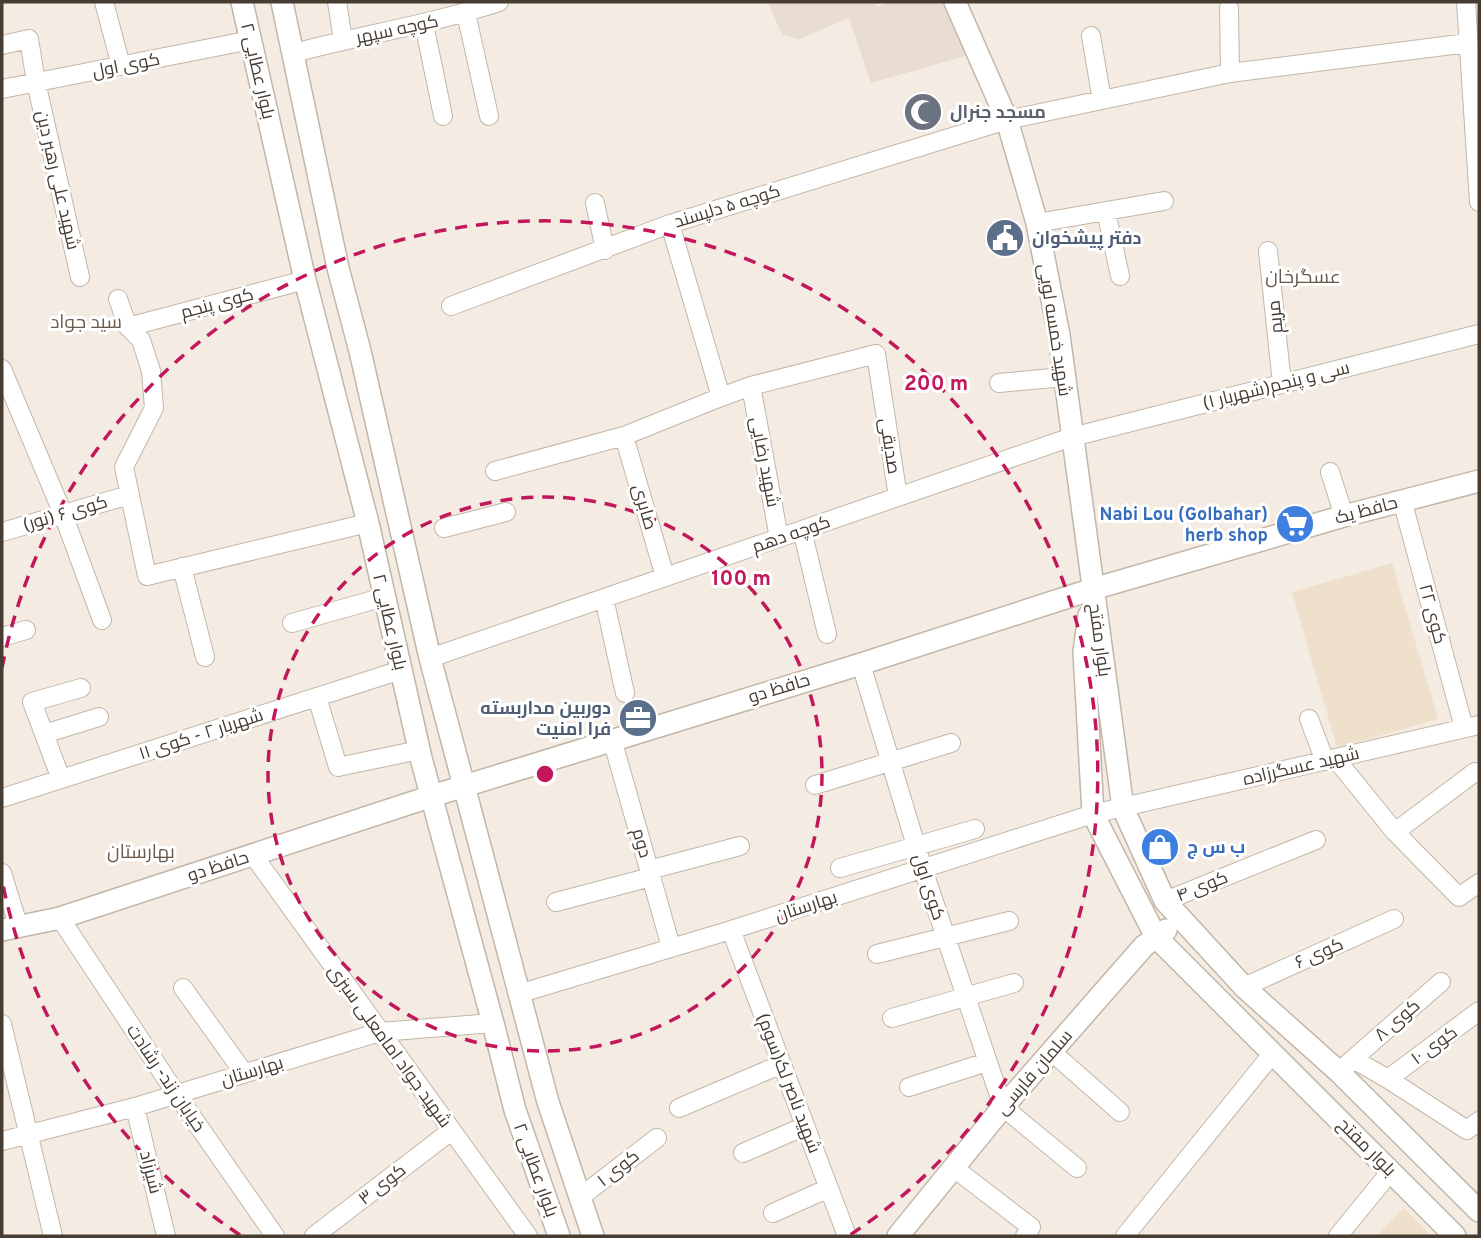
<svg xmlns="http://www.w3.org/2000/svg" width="1481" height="1238" viewBox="0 0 1481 1238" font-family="Overpass,Cairo,sans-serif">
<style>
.residential{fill:#e8ddd0}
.education{fill:#efe0cb}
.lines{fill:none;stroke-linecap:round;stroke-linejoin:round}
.minor-casing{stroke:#c3b6a7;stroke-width:20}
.tertiary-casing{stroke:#c3b6a7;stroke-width:24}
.minor{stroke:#fff;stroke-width:18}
.tertiary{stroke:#fff;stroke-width:21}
.ring{fill:none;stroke:#c2185b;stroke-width:3.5;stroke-dasharray:12 9}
.labels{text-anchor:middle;stroke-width:6;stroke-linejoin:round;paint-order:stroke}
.street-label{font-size:18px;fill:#463c32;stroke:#fff}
.worship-label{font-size:18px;font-weight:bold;fill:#5b616d;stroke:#fff;text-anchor:start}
.service-label{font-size:18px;font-weight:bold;fill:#4e5e75;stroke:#fff;text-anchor:start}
.shop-label{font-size:18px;font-weight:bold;fill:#366cbe;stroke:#fff;text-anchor:end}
.neighbourhood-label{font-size:19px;fill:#6a5848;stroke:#fff}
.centre{fill:#c2185b;stroke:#fff;stroke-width:3.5}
.ring-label{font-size:21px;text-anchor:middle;font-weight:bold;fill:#c2185b;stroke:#fff;stroke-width:6;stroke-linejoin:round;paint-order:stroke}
</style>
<rect width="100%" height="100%" fill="#f4ece3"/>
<!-- residential -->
<path class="residential" d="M 768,2 L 874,2 L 877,7 L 887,2 L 943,2 L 966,56 L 871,83 L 849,18 L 800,39 L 782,35 Z"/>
<!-- education -->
<path class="education" d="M 1392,563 L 1438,719 L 1337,748 L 1292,592 Z
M 1404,1208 L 1432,1236 L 1376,1236 Z"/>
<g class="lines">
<!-- minor casing -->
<g class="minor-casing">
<path id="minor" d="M 104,2 L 121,66
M 337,2 L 343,40
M 1466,2 L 1479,202
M 1229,8 L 1230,73
M 466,13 L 489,116
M 424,24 L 443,116
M 1091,36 L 1102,100
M 2,45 L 29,39 L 36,82 L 80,277
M 294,53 C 362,35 432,24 499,2
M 2,89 L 251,40
M 595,203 L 605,250
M 1106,211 L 1120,276
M 1037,223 L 1164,201
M 1268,251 L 1282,384
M 118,299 L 128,327 L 141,340 L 151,371 L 154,408 L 124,467 L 147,576 L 368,523
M 451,306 L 670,224 L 1007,120 L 1230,73 L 1468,43
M 128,327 L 305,280
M 2,369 L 63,514 L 102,620
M 999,383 L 1063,377
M 751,386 L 779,538
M 721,397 L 751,386 L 876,354 L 898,497
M 624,436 L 665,577
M 495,471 L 624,436 L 721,397 L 670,224
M 1330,472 L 1344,516
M 1402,500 L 1464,728
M 444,528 L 506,512
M 802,530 L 827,634
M 2,532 L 129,495
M 182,567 L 205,657
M 604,598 L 625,693
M 292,623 L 384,597
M 2,637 L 26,630
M 430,658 L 1072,437 L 1479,334
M 861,664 L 923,869 L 1003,1107 L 1077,1168
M 317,697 L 338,767 L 419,750
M 1309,719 L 1325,761
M 44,734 L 99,717
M 612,739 L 671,947
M 1335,758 L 1395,832 L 1459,897 L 1479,883
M 61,779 L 32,702 L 81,688
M 815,785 L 951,743
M 2,798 L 401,670
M 1395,832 L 1475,772
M 253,855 L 528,1236
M 840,868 L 975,829
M 649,870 L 740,846
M 2,873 L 19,928
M 1165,901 L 1316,840
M 556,902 L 651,877
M 60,918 L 177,1095 L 275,1236
M 731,930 L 847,1236
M 877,954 L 1009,921
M 1244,987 L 1394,919
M 183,988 L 244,1073
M 518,994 L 731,930 L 1093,814 L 1479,725
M 892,1018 L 1014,983
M 2,1024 L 53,1236
M 1052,1052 L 1120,1112
M 1353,1059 L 1441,982
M 1339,1072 L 1353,1059 L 1388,1079 L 1467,1130 L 1479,1121
M 1388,1079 L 1479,1011
M 909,1087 L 987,1062
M 135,1107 L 166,1236
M 679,1108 L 782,1064
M 2,1141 L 135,1107 L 380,1032 L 493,1023
M 743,1153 L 805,1126
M 954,1168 L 1031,1227 L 1025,1236
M 579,1198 L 657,1138
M 773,1213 L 829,1188
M 314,1236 L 451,1131
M 1125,1236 L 1273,1053
M 1338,1236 L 1391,1171"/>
</g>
<!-- tertiary casing -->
<g class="tertiary-casing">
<path id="tertiary" d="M 242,2 L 305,280 L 368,523 L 421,758 L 493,1023 L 515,1110 L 559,1236
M 282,2 L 338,268 L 360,351 L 430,658 L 548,1102 L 593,1236
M 955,2 L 1007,120 L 1037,223 L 1059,335 L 1123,808 L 1165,901 L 1244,987 L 1339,1072 L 1479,1211
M 1089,615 L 1084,652 L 1093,814 L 1156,937 L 1455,1236
M 2,930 L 60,918 L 432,796 L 861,664 L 1093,589 L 1344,516 L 1479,481
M 898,1236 L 1003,1107 L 1144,946 L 1166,930"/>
</g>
<!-- minor -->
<use href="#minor" class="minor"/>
<!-- tertiary -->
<use href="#tertiary" class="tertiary"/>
</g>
<!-- distance rings -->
<g class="ring">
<circle cx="545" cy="774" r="277"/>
<path d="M240 1235A553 553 0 0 1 2 880M2 668A553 553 0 1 1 850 1235"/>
</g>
<!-- icons -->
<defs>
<g id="mosque-disc" transform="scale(2.0125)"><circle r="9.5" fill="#6b7280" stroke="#fff"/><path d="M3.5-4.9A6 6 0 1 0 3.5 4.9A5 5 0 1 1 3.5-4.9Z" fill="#fff"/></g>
<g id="civic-disc" transform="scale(2.0125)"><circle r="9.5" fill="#5c6f8a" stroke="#fff"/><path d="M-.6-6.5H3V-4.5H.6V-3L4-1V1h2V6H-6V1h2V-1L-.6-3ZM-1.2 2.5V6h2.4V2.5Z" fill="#fff"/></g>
<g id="supermarket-disc" transform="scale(2.0125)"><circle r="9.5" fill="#3f7fe0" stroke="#fff"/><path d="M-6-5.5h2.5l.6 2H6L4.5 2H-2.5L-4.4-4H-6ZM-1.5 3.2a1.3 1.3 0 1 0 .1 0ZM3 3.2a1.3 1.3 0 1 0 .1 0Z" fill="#fff"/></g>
<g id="office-disc" transform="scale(2.0125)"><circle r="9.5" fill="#5c6f8a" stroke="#fff"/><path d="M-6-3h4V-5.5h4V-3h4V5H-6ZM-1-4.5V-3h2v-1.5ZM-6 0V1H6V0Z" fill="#fff"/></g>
<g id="shop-disc" transform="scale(2.0125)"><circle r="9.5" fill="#3f7fe0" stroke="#fff"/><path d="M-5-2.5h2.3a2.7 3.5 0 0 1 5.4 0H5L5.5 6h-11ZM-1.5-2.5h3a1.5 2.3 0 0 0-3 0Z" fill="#fff"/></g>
</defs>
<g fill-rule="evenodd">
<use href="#mosque-disc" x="923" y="112"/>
<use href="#civic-disc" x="1005" y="238"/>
<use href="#supermarket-disc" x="1295" y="524"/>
<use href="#office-disc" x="638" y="718"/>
<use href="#shop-disc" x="1160" y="847"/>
</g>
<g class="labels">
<!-- street labels -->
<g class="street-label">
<text transform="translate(397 29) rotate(-12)" y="6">کوچه سپهر</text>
<text transform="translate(126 65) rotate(-11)" y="6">کوی اول</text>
<text transform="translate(258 71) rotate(77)" y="6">بلوار عطایی ۲</text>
<text transform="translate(58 180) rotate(77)" y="6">شهید علی رهبر دین</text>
<text transform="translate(727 206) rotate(-17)" y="6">کوچه ۵ دلپسند</text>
<text transform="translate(217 303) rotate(-15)" y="6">کوی پنجم</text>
<text transform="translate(1275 317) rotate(-96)" y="6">مریم</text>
<text transform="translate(1055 330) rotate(81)" y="6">شهید خمسه لویی</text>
<text transform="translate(1276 385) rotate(-14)" y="6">سی و پنجم(شهریار ۱)</text>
<text transform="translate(890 446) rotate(81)" y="6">صدیقی</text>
<text transform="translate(765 462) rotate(79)" y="6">شهید رضایی</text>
<text transform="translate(645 507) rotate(74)" y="6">صابری</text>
<text transform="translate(1366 510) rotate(-15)" y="6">حافظ یک</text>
<text transform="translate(65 513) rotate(-16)" y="6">کوی ۶ (نور)</text>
<text transform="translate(791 534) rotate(-19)" y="6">کوچه دهم</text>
<text transform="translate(1433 614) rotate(75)" y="6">کوی ۲۲</text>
<text transform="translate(390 622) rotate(77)" y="6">بلوار عطایی ۲</text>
<text transform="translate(1100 640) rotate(82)" y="6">بلوار مفتح</text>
<text transform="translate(779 688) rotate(-17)" y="6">حافظ دو</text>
<text transform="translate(201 734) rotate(-18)" y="6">شهریار ۲ - کوی ۱۱</text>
<text transform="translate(1301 766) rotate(-13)" y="6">شهید عسگرزاده</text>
<text transform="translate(642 843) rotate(74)" y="6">دوم</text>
<text transform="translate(218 866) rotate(-18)" y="6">حافظ دو</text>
<text transform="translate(1202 886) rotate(-22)" y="6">کوی ۴</text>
<text transform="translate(929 887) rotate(72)" y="6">کوی اول</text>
<text transform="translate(806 906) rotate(-18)" y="6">بهارستان</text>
<text transform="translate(1319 953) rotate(-24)" y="6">کوی ۶</text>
<text transform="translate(1397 1020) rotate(-41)" y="6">کوی ۸</text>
<text transform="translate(1434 1045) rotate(-36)" y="6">کوی ۱۰</text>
<text transform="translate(390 1046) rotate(54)" y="6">شهید جواد امامعلی سبزی</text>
<text transform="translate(252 1071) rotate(-17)" y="6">بهارستان</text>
<text transform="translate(1034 1072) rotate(-49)" y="6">سلمان فارسی</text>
<text transform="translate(166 1078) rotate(56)" y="6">خیابان زند- رشادت</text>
<text transform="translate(789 1083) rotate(69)" y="6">شهید ناصر لک(سوم)</text>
<text transform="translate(1367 1147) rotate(45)" y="6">بلوار مفتح</text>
<text transform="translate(618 1168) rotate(-38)" y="6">کوی ۱</text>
<text transform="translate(536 1170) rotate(70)" y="6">بلوار عطایی ۲</text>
<text transform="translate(151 1172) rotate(76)" y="6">شیرزاد</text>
<text transform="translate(382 1184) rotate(-38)" y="6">کوی ۳</text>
</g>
<!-- worship labels -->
<g class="worship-label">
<text x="950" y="118">مسجد جنرال</text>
</g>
<!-- service labels -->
<g class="service-label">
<text x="1032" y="244">دفتر پیشخوان</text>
<text x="611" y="714" text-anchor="end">دوربین مداربسته<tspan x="611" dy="21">فرا امنیت</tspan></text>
</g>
<!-- shop labels -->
<g class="shop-label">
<text x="1268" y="520">Nabi Lou (Golbahar)<tspan x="1268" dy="21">herb shop</tspan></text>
<text x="1187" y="853" text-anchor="start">ب س ج</text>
</g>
<!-- neighbourhood labels -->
<g class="neighbourhood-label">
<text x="1303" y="283">عسگرخان</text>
<text x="86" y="328">سید جواد</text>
<text x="141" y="858">بهارستان</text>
</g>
</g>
<circle cx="545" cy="774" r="10" class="centre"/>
<g class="ring-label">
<text x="936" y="390">200 m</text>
<text x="741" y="585">100 m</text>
</g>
<!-- border -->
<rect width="1481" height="1238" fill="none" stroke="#463c32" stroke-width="7"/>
</svg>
